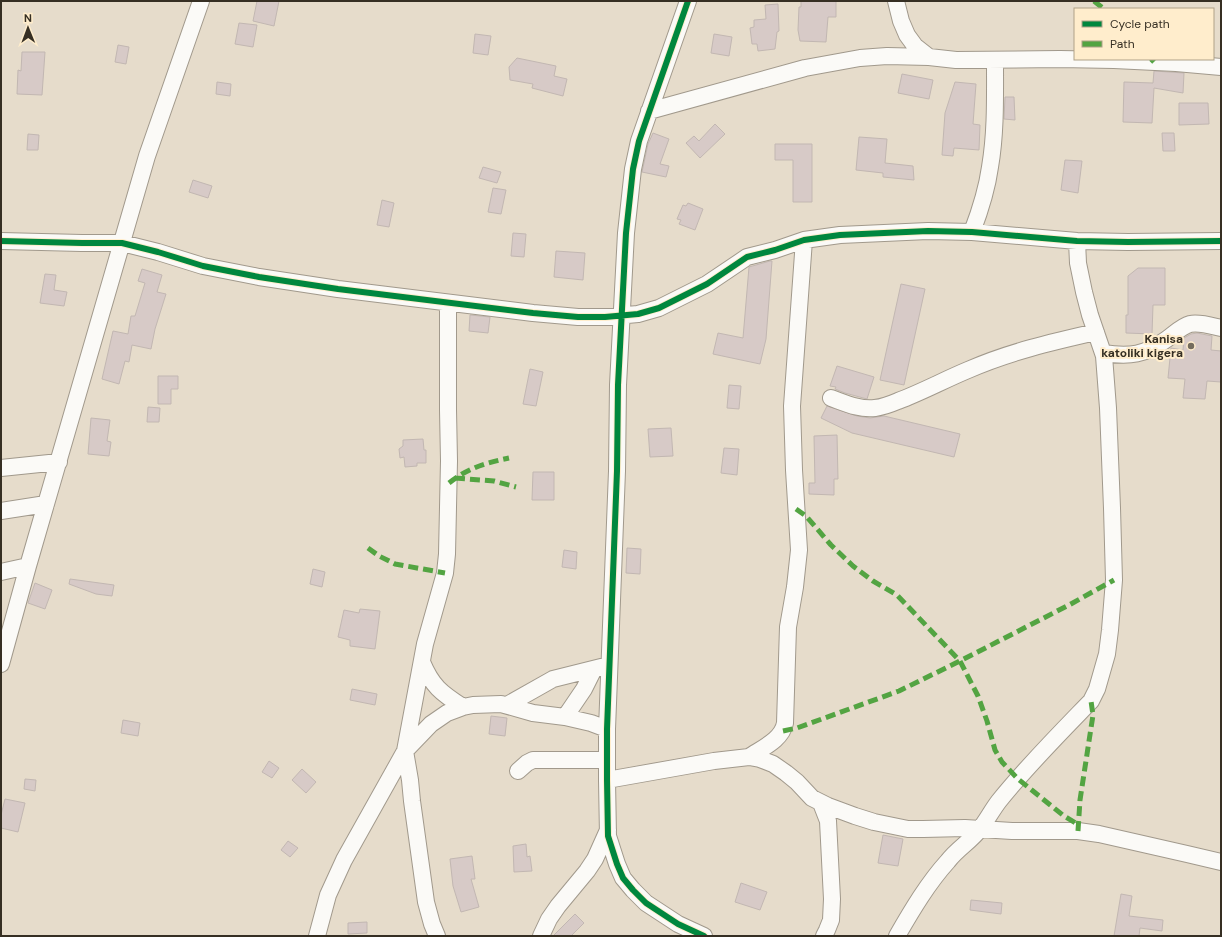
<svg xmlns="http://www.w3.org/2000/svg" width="1222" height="937" viewBox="0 0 1222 937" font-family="'DM Sans',sans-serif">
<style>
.building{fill:#d7cac7;stroke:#c2b7b2}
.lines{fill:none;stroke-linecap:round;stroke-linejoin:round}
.minor-casing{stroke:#a1998c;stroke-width:18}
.minor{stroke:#fbfaf7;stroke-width:16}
.quiet{stroke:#53a442;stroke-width:5;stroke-dasharray:10 5;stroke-linecap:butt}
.cycleway-casing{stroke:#ffedcc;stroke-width:8}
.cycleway{stroke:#00873e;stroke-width:6}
.poi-dot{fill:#746c5e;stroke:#ffedcc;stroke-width:1.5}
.labels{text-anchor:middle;stroke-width:4;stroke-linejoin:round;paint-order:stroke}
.poi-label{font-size:12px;font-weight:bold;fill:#362f23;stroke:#ffedcc;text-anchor:end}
</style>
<rect width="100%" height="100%" fill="#e6dccb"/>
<!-- building -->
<path class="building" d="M 257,1 L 279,1 L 274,26 L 253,21 Z
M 801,1 L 836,1 L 836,17 L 828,17 L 826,42 L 800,41 L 798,30 L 799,7 L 801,7 Z
M 778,4 L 779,31 L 777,32 L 775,49 L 758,51 L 757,44 L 752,44 L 750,28 L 754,27 L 754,20 L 766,19 L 765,5 Z
M 239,23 L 257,25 L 253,47 L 235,44 Z
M 475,34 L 491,36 L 488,55 L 473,53 Z
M 714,34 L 732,37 L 729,56 L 711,53 Z
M 118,45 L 129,47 L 126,64 L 115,62 Z
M 22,52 L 45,52 L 42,95 L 17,94 L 18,70 L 21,71 Z
M 517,58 L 556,66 L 554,76 L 567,79 L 563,96 L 532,88 L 533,84 L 510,80 L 509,67 Z
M 1154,71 L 1184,73 L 1183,93 L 1154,88 L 1152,123 L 1123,122 L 1124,82 L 1153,83 Z
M 902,74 L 933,80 L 929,99 L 898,93 Z
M 217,82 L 231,84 L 230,96 L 216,94 Z
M 955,82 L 976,84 L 973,124 L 980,125 L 979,150 L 954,148 L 953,156 L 942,155 L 945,113 Z
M 1005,97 L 1014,97 L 1015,120 L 1004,119 Z
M 1179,103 L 1208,103 L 1209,124 L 1179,125 Z
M 715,124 L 725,134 L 700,158 L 686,143 L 694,136 L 699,141 Z
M 653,133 L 669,139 L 660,164 L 669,166 L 666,177 L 642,172 L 648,144 Z
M 1162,133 L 1174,133 L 1175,151 L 1163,151 Z
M 28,134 L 39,135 L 38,150 L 27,150 Z
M 859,137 L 887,139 L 885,163 L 913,166 L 914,180 L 883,177 L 883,173 L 856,170 Z
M 775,144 L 812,144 L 812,202 L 793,202 L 793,160 L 775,160 Z
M 1065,160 L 1082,161 L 1078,193 L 1061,190 Z
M 483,167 L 501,172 L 497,183 L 479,178 Z
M 193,180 L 212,186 L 208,198 L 189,192 Z
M 493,188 L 506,190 L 501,214 L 488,212 Z
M 382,200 L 394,203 L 389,227 L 377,225 Z
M 688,203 L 703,209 L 695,230 L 679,224 L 681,220 L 677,219 L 683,205 L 686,206 Z
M 513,233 L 526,234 L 524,257 L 511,256 Z
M 556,251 L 585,253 L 583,280 L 554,277 Z
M 770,261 L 772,261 L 766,339 L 760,364 L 713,354 L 718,333 L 743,338 L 749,267 Z
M 1138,268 L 1165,268 L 1165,305 L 1153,305 L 1152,334 L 1126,333 L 1126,315 L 1128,315 L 1128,276 Z
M 142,269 L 162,275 L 157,292 L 166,294 L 155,329 L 151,349 L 132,345 L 129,362 L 125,361 L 119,384 L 102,379 L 113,331 L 128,334 L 131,316 L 135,316 L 145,283 L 138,281 Z
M 45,274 L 56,275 L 54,290 L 67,292 L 64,306 L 40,303 Z
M 901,284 L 925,289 L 904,385 L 880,380 Z
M 470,315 L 490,317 L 488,333 L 469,331 Z
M 1197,333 L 1212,336 L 1211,350 L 1221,351 L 1221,382 L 1207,381 L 1205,399 L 1183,398 L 1185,379 L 1168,378 L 1171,348 L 1183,350 L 1184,338 L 1191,334 Z
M 837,366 L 874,377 L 867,399 L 845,393 L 835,389 L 836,387 L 830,386 Z
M 530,369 L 543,372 L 536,406 L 523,404 Z
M 158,376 L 178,376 L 178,389 L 171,389 L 171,404 L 158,404 Z
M 729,385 L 741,386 L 739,409 L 727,408 Z
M 827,406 L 857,416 L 870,418 L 884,416 L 960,434 L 954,457 L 852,433 L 821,418 Z
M 148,407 L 160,408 L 159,422 L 147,422 Z
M 91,418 L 110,420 L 107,441 L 111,442 L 109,456 L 88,454 Z
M 671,428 L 673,456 L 650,457 L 648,429 Z
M 837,435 L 838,479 L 834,479 L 834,495 L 809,494 L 809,483 L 815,483 L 814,436 Z
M 423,439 L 424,450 L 426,450 L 426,463 L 417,463 L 417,466 L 405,467 L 404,457 L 400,458 L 399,449 L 403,446 L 403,440 Z
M 724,448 L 739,449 L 737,475 L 721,473 Z
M 533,472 L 554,472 L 554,500 L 532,500 Z
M 627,548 L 641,549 L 640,574 L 626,573 Z
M 564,550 L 577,552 L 576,569 L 562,567 Z
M 313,569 L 325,572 L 322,587 L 310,584 Z
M 70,579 L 114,585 L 112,596 L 96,594 L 69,584 Z
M 35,583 L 52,590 L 45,609 L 28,603 Z
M 360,609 L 380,611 L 375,649 L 350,646 L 350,640 L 338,637 L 344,610 L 359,613 Z
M 352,689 L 377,694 L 375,705 L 350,700 Z
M 491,716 L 507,718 L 505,736 L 489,734 Z
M 123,720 L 140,723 L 138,736 L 121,733 Z
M 269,761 L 279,768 L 272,778 L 262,772 Z
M 302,769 L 316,782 L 306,793 L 292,780 Z
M 25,779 L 36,780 L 35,791 L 24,789 Z
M 5,799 L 25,803 L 18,832 L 1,828 L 1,815 Z
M 883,835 L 903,839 L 898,866 L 878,863 Z
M 288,841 L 298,848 L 290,857 L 281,850 Z
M 526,844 L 527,857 L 530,856 L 532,871 L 514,872 L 513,846 Z
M 472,856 L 475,879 L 471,879 L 479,907 L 461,912 L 453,886 L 450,859 Z
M 741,883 L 767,892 L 760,910 L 735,902 Z
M 1121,894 L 1132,896 L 1129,916 L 1163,920 L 1162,931 L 1140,928 L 1139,936 L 1114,936 Z
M 971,900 L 1002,903 L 1001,914 L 970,910 Z
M 575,914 L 584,923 L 571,936 L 553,936 Z
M 367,922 L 367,933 L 348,934 L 348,923 Z"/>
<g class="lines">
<!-- minor casing -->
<g class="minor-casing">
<path id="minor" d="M 688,1 L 639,141 L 633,169 L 626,233 L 618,385 L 617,471 L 607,729 L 607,780 L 608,836 L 617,864 L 623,878 L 633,890 L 646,903 L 678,924 L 704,936
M 896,1 L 901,21 L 907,35 L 915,46 L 929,57 L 956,60 L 1060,59 L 1114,60 L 1176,63 L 1221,67
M 649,111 L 805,68 L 860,58 L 887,56 L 929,57
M 972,232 C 980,211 987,189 990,167 C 996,132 995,96 995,60
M 1,241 L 82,243 L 122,243 L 158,252 L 203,266 L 259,277 L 338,289 L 533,313 L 578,317 L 605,317 L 638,314 L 659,308 L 707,284 L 747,257 L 775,250 L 804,240 L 840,235 L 928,231 L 972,232 L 1077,241 L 1128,242 L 1221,241
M 1103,353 C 1130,357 1145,355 1167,339 C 1174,334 1182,326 1190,324 C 1200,322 1212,326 1221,328
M 831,398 C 845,403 860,410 875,408 C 883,407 891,404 898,401 C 922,392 944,380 968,370 C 1009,352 1052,342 1096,332
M 1,468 L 59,462
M 1,511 L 46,504
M 1,572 L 28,566
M 422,662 C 432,686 441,693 463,707
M 1,664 L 28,566 L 147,156 L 201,1
M 507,705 L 553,679 L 609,665
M 565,717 L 584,689 L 594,669
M 749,757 C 762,748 782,740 785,723 L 788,627 L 795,587 L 799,550 L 794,470 L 792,406 L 804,240
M 518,771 L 527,763 L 533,760 L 607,760
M 607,780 L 714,761 L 749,757 L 760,759 L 773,764 L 786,773 L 797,782 L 812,798 L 828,806 L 855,816 L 874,822 L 908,829 L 923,829 L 965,828 L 1012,831 L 1078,831 L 1099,834 L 1187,854 L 1221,862
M 821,803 L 828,821 L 832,899 L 831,920 L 827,930 L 824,936
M 317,936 L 328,895 L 344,860 L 405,751 L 431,724 L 447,713 L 463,707 L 473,705 L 501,704 L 533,713 L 565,717 L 591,723 L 607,729
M 437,936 L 432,924 L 426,902 L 412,801 L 410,780 L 405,751 L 425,644 L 445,573 L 447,554 L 449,461 L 448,410 L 448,303
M 541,936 L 549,919 L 558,906 L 587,871 L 595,859 L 608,830
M 897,936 C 912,910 928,883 948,861 C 957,849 971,841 980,829 C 987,820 992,810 999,801 C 1027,766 1060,733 1091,701 L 1097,689 L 1107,654 L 1110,630 L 1114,580 L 1112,508 L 1108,408 L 1104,356 L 1090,315 L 1084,292 L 1078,263 L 1077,241"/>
</g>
<!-- minor -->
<use href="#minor" class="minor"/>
<!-- quiet -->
<path class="quiet" d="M 1094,1 L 1104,9
M 1151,59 L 1154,62
M 455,478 L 494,481 L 516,487
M 449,483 C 468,468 485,463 509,458
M 796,509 L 806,516 L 831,545 L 853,566 L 873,581 L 897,595 L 960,661 L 978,696 L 987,721 L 995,750 L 1002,762 L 1018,779 L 1064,816 L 1079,825
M 368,548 L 379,556 L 395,564 L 445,573
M 783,731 L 797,728 L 899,691 L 960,661 L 1069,605 L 1114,580
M 1078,831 L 1080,800 L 1093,715 L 1091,701"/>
<!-- cycleway casing -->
<g class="cycleway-casing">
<path id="cycleway" d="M 688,1 L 639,141 L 633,169 L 626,233 L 618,385 L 617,471 L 607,729 L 607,780 L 608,836 L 617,864 L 623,878 L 633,890 L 646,903 L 678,924 L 704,936
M 1,241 L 82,243 L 122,243 L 158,252 L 203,266 L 259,277 L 338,289 L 533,313 L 578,317 L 605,317 L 638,314 L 659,308 L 707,284 L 747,257 L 775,250 L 804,240 L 840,235 L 928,231 L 972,232 L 1077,241 L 1128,242 L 1221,241"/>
</g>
<!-- cycleway -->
<use href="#cycleway" class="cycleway"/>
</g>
<!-- markers -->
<circle class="poi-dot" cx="1191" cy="346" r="4"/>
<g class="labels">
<!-- poi labels -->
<g class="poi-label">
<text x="1183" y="343">Kanisa<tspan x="1183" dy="14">katoliki kigera</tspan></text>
</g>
</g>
<!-- border -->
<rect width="1222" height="937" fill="none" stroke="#362f23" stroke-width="4"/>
<!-- legend -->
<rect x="1074" y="8" width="140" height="52" fill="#ffedcc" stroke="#afa188"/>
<rect x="1082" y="21" width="20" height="6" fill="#00873e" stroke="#afa188"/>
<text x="1110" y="28" font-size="12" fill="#362f23">Cycle path</text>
<rect x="1082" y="41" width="20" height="6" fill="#53a442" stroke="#afa188"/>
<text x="1110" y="48" font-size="12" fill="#362f23">Path</text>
<!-- north arrow -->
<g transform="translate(28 28) rotate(359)" stroke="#ffedcc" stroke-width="3" paint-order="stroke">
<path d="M0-3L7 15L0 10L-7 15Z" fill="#362f23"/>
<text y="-6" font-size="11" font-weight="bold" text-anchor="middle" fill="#362f23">N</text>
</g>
</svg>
